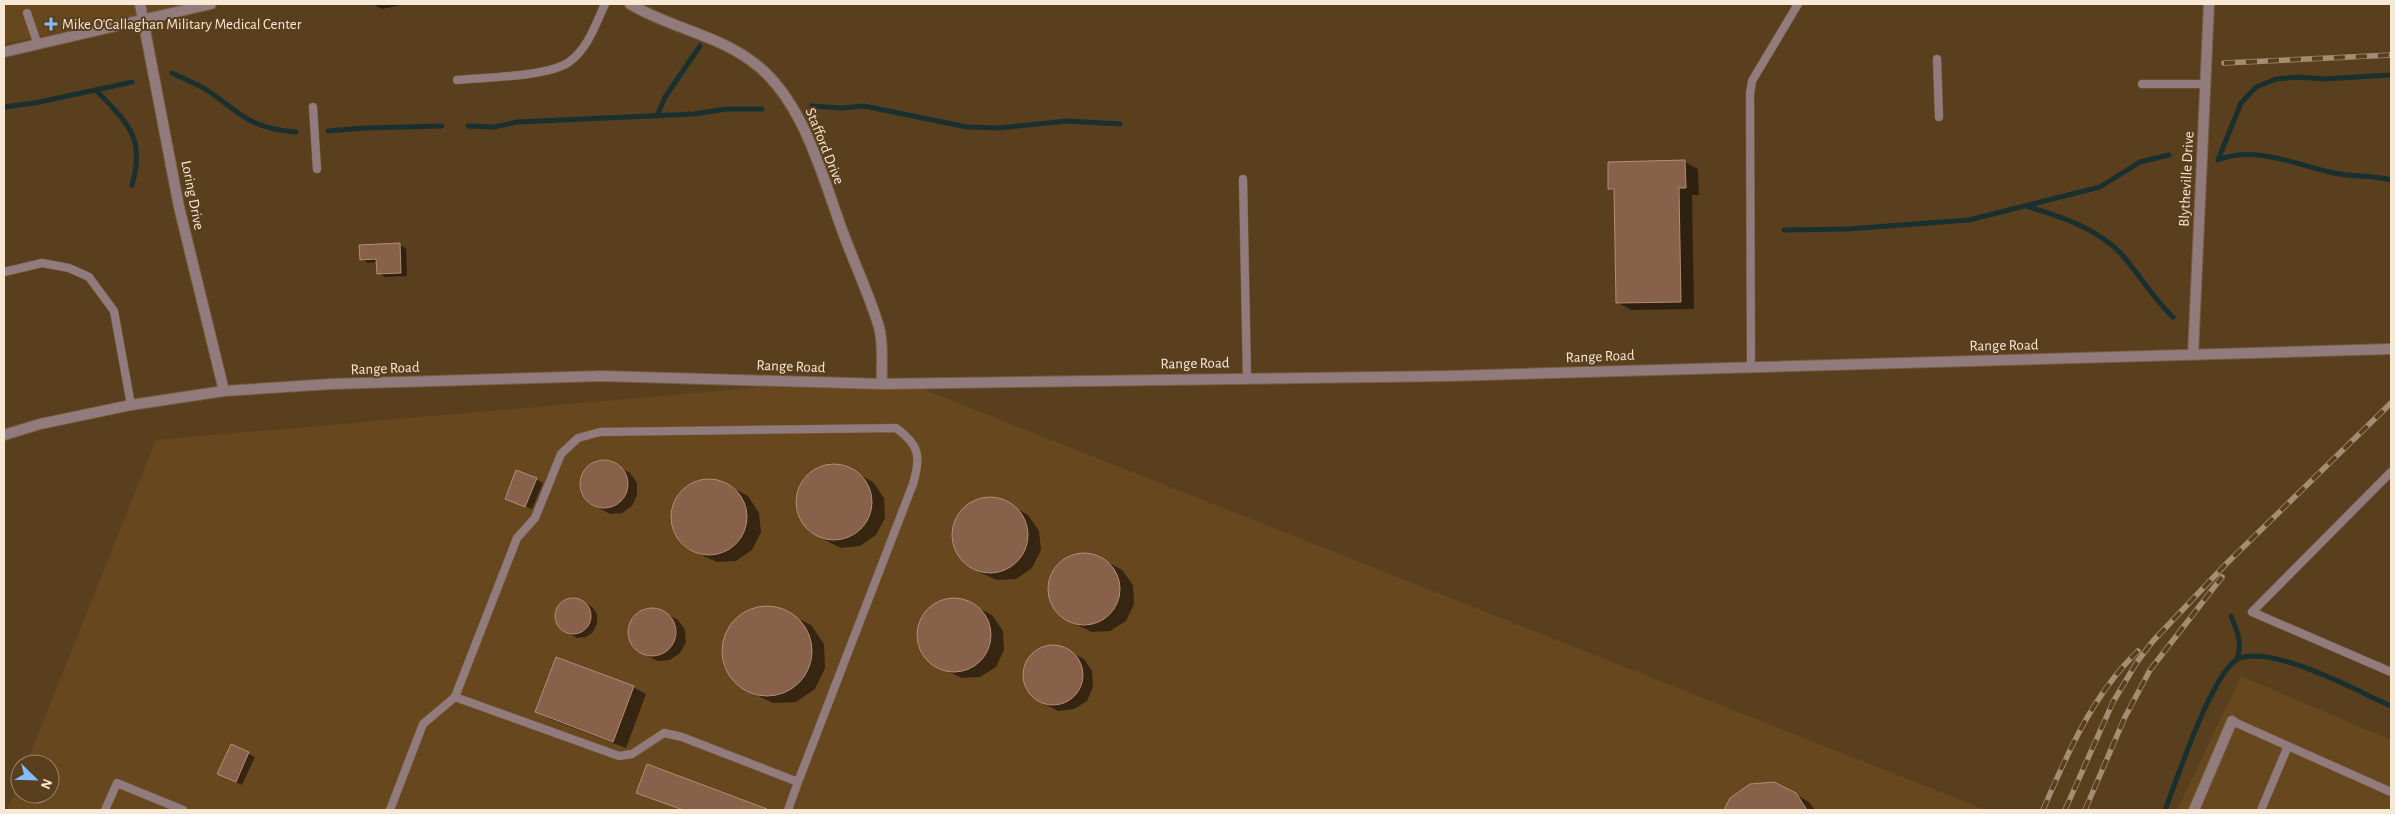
<svg xmlns="http://www.w3.org/2000/svg" width="2395" height="814" viewBox="0 0 2395 814" font-family="'Alegreya Sans',sans-serif">
<style>
.built{fill:#66471e}
.shadow{fill:#0007}
.lines{fill:none;stroke-linecap:round;stroke-linejoin:round}
.stream{stroke:#1a302f;stroke-width:5}
.building{fill:#87614a;stroke:#b58d74}
.service-casing{stroke:#765d3e;stroke-width:9}
.minor-casing{stroke:#765d3e;stroke-width:12}
.tertiary-casing{stroke:#765d3e;stroke-width:12}
.service{stroke:#917b7d;stroke-width:8}
.minor{stroke:#917b7d;stroke-width:10}
.tertiary{stroke:#917b7d;stroke-width:10}
.rail-casing{stroke:#a38d73;stroke-width:5.5}
.rail{stroke:#593f1d;stroke-width:4;stroke-dasharray:11;stroke-linecap:butt}
.poi-dot{fill:#84bcfb;stroke:#593f1d;stroke-width:2}
.labels{text-anchor:middle;stroke-width:4;stroke-linejoin:round;paint-order:stroke}
.poi-label{font-size:15px;fill:#f8e8d6;stroke:#593f1d;text-anchor:start}
.street-label{font-size:15px;fill:#f8e8d6;stroke:#593f1d}
</style>
<rect width="100%" height="100%" fill="#593f1d"/>
<!-- built -->
<path class="built" d="M 4,4 L 193,4 L 4,44 Z
M 890,376 L 1986,810 L 7,810 L 20,778 L 20,794 L 50,794 L 50,764 L 26,764 L 156,440 Z
M 2241,676 L 2391,740 L 2391,810 L 2177,810 Z"/>
<!-- shadow -->
<path class="shadow" d="M 372,4 L 406,4 L 382,9 Z
M 1685,162 L 1698,169 L 1699,195 L 1692,195 L 1694,309 L 1631,310 L 1617,302 L 1615,192 L 1610,188 Z
M 399,245 L 406,248 L 407,276 L 385,277 L 378,273 L 378,262 L 368,263 L 361,259 Z
M 608,461 L 630,473 L 637,483 L 637,495 L 632,506 L 622,513 L 610,514 L 588,502 L 581,492 L 580,480 L 586,469 L 596,462 Z
M 841,465 L 873,482 L 884,498 L 885,518 L 876,535 L 860,546 L 841,548 L 823,539 L 809,531 L 798,515 L 797,495 L 805,478 L 821,467 Z
M 536,479 L 543,483 L 532,509 L 513,502 Z
M 717,480 L 748,496 L 759,513 L 761,532 L 752,550 L 736,561 L 717,562 L 699,554 L 685,546 L 674,529 L 672,510 L 681,492 L 697,481 Z
M 997,498 L 1028,515 L 1039,531 L 1041,550 L 1032,568 L 1016,579 L 997,580 L 979,572 L 965,564 L 954,548 L 953,528 L 961,511 L 977,500 Z
M 1091,553 L 1122,570 L 1133,585 L 1134,604 L 1126,621 L 1110,631 L 1092,632 L 1075,624 L 1061,616 L 1050,601 L 1049,582 L 1057,565 L 1072,555 Z
M 567,599 L 576,599 L 585,603 L 592,607 L 597,614 L 597,624 L 593,632 L 586,637 L 577,638 L 568,633 L 561,629 L 556,622 L 556,612 L 560,604 Z
M 961,599 L 992,615 L 1003,631 L 1004,650 L 996,667 L 980,677 L 962,678 L 945,670 L 931,662 L 920,647 L 919,628 L 927,611 L 943,601 Z
M 775,607 L 811,625 L 824,644 L 825,668 L 815,689 L 796,702 L 773,703 L 752,693 L 738,685 L 724,666 L 723,643 L 733,622 L 752,609 Z
M 656,608 L 678,620 L 685,630 L 686,642 L 680,653 L 670,660 L 658,661 L 647,656 L 636,649 L 630,639 L 629,627 L 634,616 L 644,609 Z
M 1059,646 L 1084,659 L 1092,671 L 1093,687 L 1087,701 L 1074,709 L 1058,711 L 1044,704 L 1034,697 L 1025,685 L 1024,669 L 1031,656 L 1043,647 Z
M 633,687 L 646,694 L 626,748 L 550,719 L 536,712 Z
M 231,745 L 255,757 L 242,785 L 225,777 Z
M 638,792 L 757,806 L 764,810 L 680,810 Z
M 1795,794 L 1809,802 L 1815,810 L 1725,810 L 1731,799 Z"/>
<g class="lines">
<!-- stream -->
<path class="stream" d="M 172,73 C 185,79 198,84 210,92 C 242,115 252,129 296,132
M 96,90 C 127,123 146,137 132,185
M 812,106 L 842,108 L 864,106 L 967,127 L 999,128 L 1067,121 L 1120,124
M 4,107 L 35,103 L 132,82
M 657,116 L 665,97 L 700,46
M 468,126 L 494,127 L 517,122 L 694,114 L 726,109 L 762,109
M 328,131 L 364,128 L 442,126
M 2218,160 L 2241,103 L 2256,87 L 2276,79 L 2298,77 L 2323,79 L 2391,75
M 2218,160 C 2255,145 2297,165 2334,173 C 2353,177 2373,175 2391,180
M 2026,206 C 2060,216 2100,229 2124,257 C 2141,277 2153,298 2173,317
M 1784,230 L 1848,229 L 1969,220 L 2100,187 L 2140,162 L 2169,155
M 2231,616 C 2237,630 2243,644 2237,659
M 2165,810 C 2176,782 2214,666 2240,658 C 2276,646 2357,691 2391,706"/>
</g>
<!-- building -->
<path class="building" d="M 1685,160 L 1686,188 L 1679,188 L 1681,302 L 1616,303 L 1614,189 L 1608,189 L 1608,162 Z
M 400,243 L 401,273 L 377,274 L 376,259 L 360,260 L 359,245 Z
M580 484a24 24 0 1 1 48 0a24 24 0 1 1-48 0Z
M796 502a38 38 0 1 1 76 0a38 38 0 1 1-76 0Z
M 516,470 L 537,478 L 525,507 L 505,499 Z
M671 517a38 38 0 1 1 76 0a38 38 0 1 1-76 0Z
M952 535a38 38 0 1 1 76 0a38 38 0 1 1-76 0Z
M1048 589a36 36 0 1 1 72 0a36 36 0 1 1-72 0Z
M555 616a18 18 0 1 1 36 0a18 18 0 1 1-36 0Z
M917 635a37 37 0 1 1 74 0a37 37 0 1 1-74 0Z
M722 651a45 45 0 1 1 90 0a45 45 0 1 1-90 0Z
M628 632a24 24 0 1 1 48 0a24 24 0 1 1-48 0Z
M1023 675a30 30 0 1 1 60 0a30 30 0 1 1-60 0Z
M 556,657 L 634,686 L 613,742 L 535,712 Z
M 231,744 L 249,752 L 236,782 L 217,774 Z
M 647,764 L 767,809 L 767,810 L 683,810 L 636,793 Z
M 1774,782 L 1796,793 L 1807,810 L 1724,810 L 1730,798 L 1750,784 Z"/>
<g class="lines">
<!-- service casing -->
<g class="service-casing">
<path id="service" d="M 27,13 L 38,45
M 1937,59 L 1939,117
M 457,80 C 485,77 548,77 569,62 C 588,49 596,23 605,4
M 2142,84 L 2206,84
M 313,107 L 317,169
M 1243,179 L 1247,378
M 4,272 L 42,263 L 69,268 L 89,277 L 114,311 L 131,405
M 1751,367 L 1750,94 L 1752,81 L 1798,4
M 2391,472 L 2252,612 L 2391,672
M 455,697 L 517,538 L 535,518 L 561,454 L 578,438 L 600,432 L 896,428 C 920,445 921,457 913,484 L 798,782
M 2232,721 L 2391,792
M 105,810 L 117,783 L 183,810
M 390,810 L 423,724 L 455,697 L 619,756 L 632,754 L 664,733 L 682,737 L 798,782 L 788,810
M 2261,810 L 2288,746"/>
</g>
<!-- minor casing -->
<g class="minor-casing">
<path id="minor" d="M 140,4 L 179,207 L 224,391
M 4,52 L 211,4
M 2193,355 L 2209,4
M 882,384 L 1448,376 L 2391,349
M 2194,810 L 2232,721"/>
</g>
<!-- tertiary casing -->
<g class="tertiary-casing">
<path id="tertiary" d="M 4,435 L 40,424 L 131,405 L 224,391 L 331,384 L 602,376 L 882,384 C 881,366 884,344 879,327 C 870,297 856,267 845,238 C 823,180 804,97 750,60 C 714,34 668,27 630,4"/>
</g>
<!-- service -->
<use href="#service" class="service"/>
<!-- minor -->
<use href="#minor" class="minor"/>
<!-- tertiary -->
<use href="#tertiary" class="tertiary"/>
<!-- rail casing -->
<g class="rail-casing">
<path id="rail" d="M 2224,63 L 2391,55
M 2043,810 C 2067,754 2093,694 2138,651
M 2065,810 L 2113,702 L 2137,662 L 2153,641 L 2226,564 L 2391,403
M 2085,810 L 2125,717 L 2150,670 L 2222,577"/>
</g>
<!-- rail -->
<use href="#rail" class="rail"/>
</g>
<!-- markers -->
<path class="poi-dot" d="M48.5 16.5h5v5h5v5h-5v5h-5v-5h-5v-5h5z"/>
<g class="labels">
<!-- poi labels -->
<g class="poi-label">
<text x="62" y="29">Mike O'Callaghan Military Medical Center</text>
</g>
<!-- street labels -->
<g class="street-label">
<text transform="translate(825 146) rotate(68)" y="5">Stafford Drive</text>
<text transform="translate(2186 179) rotate(-87)" y="5">Blytheville Drive</text>
<text transform="translate(193 195) rotate(79)" y="5">Loring Drive</text>
<text transform="translate(2004 345) rotate(-1)" y="5">Range Road</text>
<text transform="translate(1600 356) rotate(-2)" y="5">Range Road</text>
<text transform="translate(1195 363) rotate(-1)" y="5">Range Road</text>
<text transform="translate(791 366) rotate(2)" y="5">Range Road</text>
<text transform="translate(385 368) rotate(-2)" y="5">Range Road</text>
</g>
</g>
<!-- border -->
<rect width="2395" height="814" fill="none" stroke="#f8e8d6" stroke-width="10"/>
<!-- north arrow -->
<g transform="translate(35 779) rotate(113)"><circle r="24" fill="#593f1d" stroke="#998367"/>
<path d="M0-4L9 19L0 12L-9 19Z" fill="#84bcfb"/>
<text y="-8" font-size="14" font-weight="bold" text-anchor="middle" fill="#f8e8d6">N</text>
</g>
</svg>
